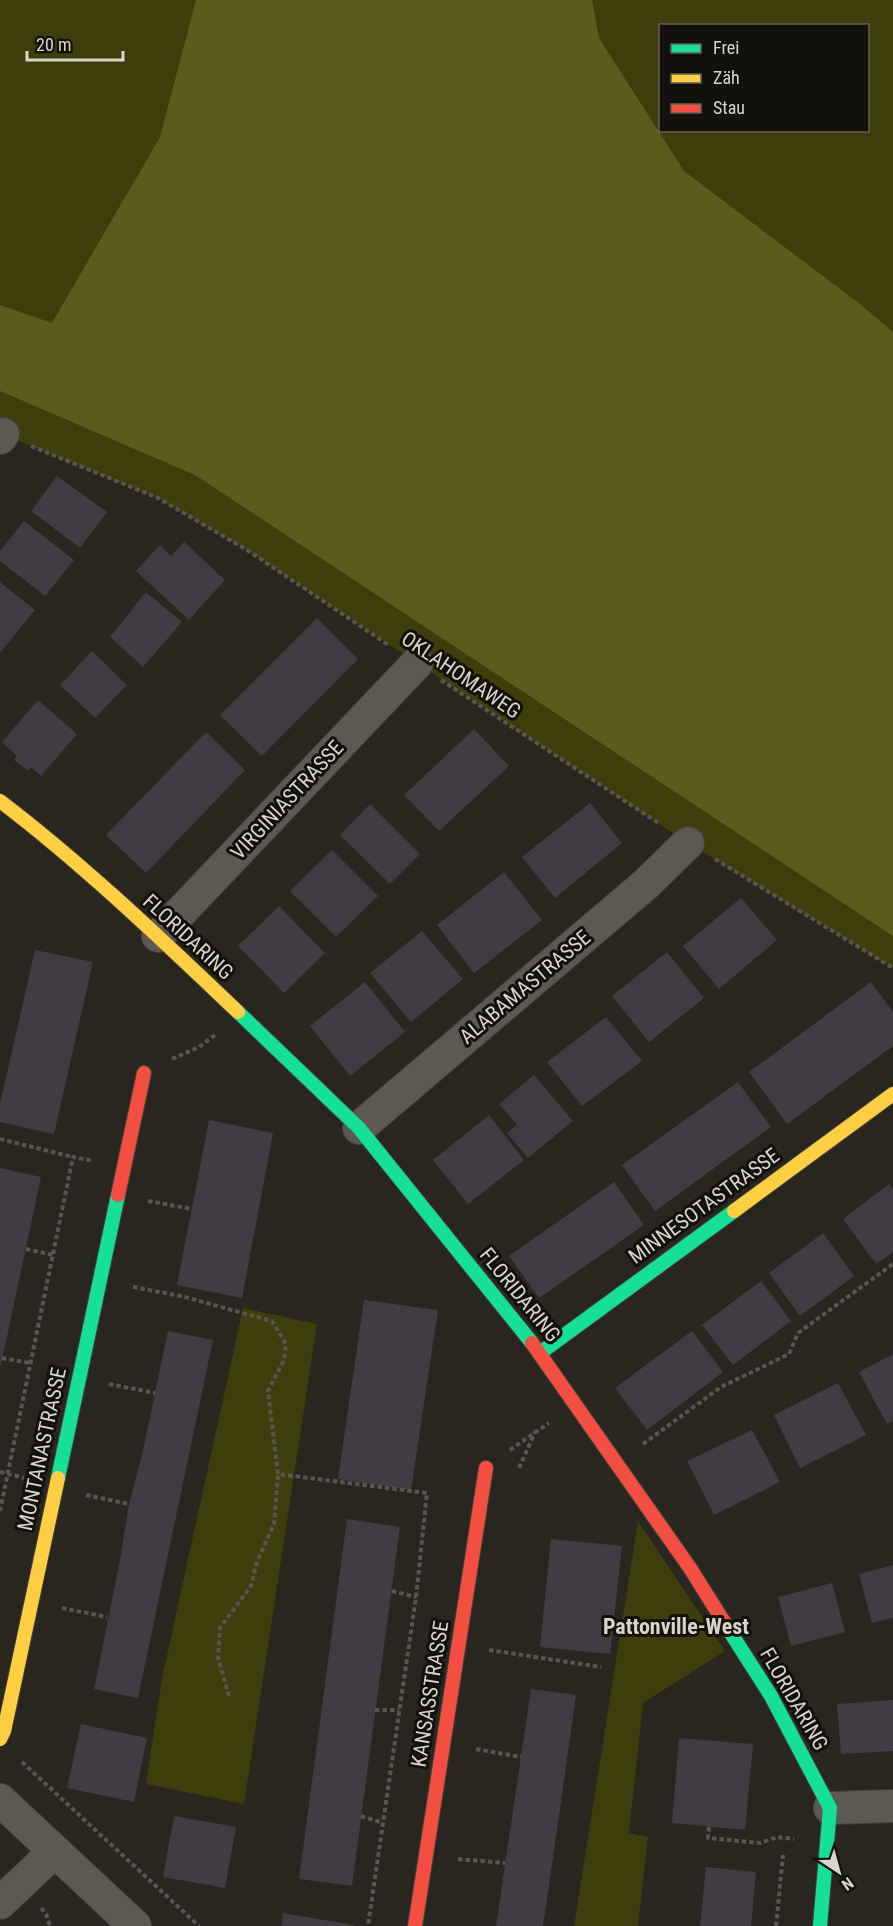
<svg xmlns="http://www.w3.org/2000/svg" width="893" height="1926" viewBox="0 0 893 1926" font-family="'Roboto Condensed',sans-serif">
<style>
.green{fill:#3d3e0c;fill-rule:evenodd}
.forest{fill:#5a5c1c}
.building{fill:#413c43}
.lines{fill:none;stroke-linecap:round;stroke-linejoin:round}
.street-casing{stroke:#44423c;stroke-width:34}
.fast-casing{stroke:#44423c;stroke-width:16}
.slow-casing{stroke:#44423c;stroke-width:16}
.jam-casing{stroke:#44423c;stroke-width:16}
.path{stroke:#585650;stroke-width:4;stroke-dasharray:4.5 3;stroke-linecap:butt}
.street{stroke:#5b5952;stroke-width:32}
.fast{stroke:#16e098;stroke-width:14}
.slow{stroke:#ffcf43;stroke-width:14}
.jam{stroke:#f24e42;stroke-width:14}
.labels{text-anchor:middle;stroke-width:6;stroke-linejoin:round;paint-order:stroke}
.street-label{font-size:21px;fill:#d7d5cc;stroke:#12110b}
.neighbourhood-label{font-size:22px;font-weight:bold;fill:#d7d5cc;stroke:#12110b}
</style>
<rect width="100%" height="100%" fill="#28261e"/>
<!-- green -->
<path class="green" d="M 0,0 L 893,0 L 893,968 L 688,843 L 247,550 L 158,498 L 0,433 ZM 660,26 L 868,26 L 868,130 L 660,130 Z
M 243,1308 L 317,1324 L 244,1804 L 146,1784 L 162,1678 Z
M 638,1521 L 725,1651 L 643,1703 L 629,1833 L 648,1837 L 638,1926 L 574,1926 Z"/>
<!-- forest -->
<path class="forest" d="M 196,0 L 592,0 L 599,38 L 684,171 L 860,304 L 893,332 L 893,936 L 195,475 L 0,391 L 0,305 L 52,323 L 160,137 Z"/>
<!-- building -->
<path class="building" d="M 57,476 L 107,512 L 80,548 L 31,511 Z
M 24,521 L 74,560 L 45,596 L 0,561 L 0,551 Z
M 184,542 L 225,580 L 189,620 L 136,571 L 160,545 L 171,556 Z
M 0,582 L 35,610 L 0,653 Z
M 146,592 L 182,622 L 143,667 L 110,637 Z
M 317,618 L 358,659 L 262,756 L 220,715 Z
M 92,651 L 127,685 L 95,718 L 60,685 Z
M 38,700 L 77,734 L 41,776 L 31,767 L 28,771 L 14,760 L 17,756 L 2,742 Z
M 474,729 L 509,766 L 439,831 L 404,795 Z
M 206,732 L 245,770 L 146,873 L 106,835 Z
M 590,803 L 622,843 L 555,898 L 522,857 Z
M 370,804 L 420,854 L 390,884 L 340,835 Z
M 332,850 L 378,896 L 336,937 L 290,891 Z
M 504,872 L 542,920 L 474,973 L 437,925 Z
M 741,898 L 777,940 L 719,989 L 683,946 Z
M 279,906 L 325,953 L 284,993 L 238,946 Z
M 422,931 L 463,979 L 411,1022 L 370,973 Z
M 35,950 L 93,962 L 54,1134 L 0,1122 L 0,1104 Z
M 667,952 L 704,998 L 649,1042 L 612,996 Z
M 365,982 L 405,1032 L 350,1076 L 310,1026 Z
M 871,982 L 893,1012 L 893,1046 L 787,1124 L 749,1072 Z
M 606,1017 L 642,1061 L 582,1106 L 547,1062 Z
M 534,1075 L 573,1121 L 528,1158 L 507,1133 L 517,1125 L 499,1104 Z
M 738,1082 L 771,1127 L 655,1211 L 622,1165 Z
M 489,1115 L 524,1160 L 468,1204 L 433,1160 Z
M 209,1120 L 273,1133 L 242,1298 L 177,1285 Z
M 0,1168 L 41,1177 L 1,1365 L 0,1365 Z
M 614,1182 L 644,1225 L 539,1298 L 509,1256 Z
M 889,1184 L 893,1189 L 893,1252 L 876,1264 L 843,1219 Z
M 823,1233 L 854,1276 L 800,1316 L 769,1273 Z
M 761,1281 L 791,1321 L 733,1365 L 702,1325 Z
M 364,1300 L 438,1310 L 411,1490 L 338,1479 Z
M 168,1331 L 213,1340 L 138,1698 L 94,1689 L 120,1560 L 129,1504 L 142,1455 Z
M 692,1331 L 723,1372 L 647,1430 L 615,1388 Z
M 893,1354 L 893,1421 L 887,1424 L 859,1372 Z
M 838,1383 L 866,1435 L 800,1468 L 774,1415 Z
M 752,1430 L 780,1482 L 714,1515 L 687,1461 Z
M 347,1519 L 400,1527 L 352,1886 L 299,1879 Z
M 551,1539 L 622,1546 L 610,1654 L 540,1647 Z
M 893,1565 L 893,1618 L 872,1623 L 859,1574 Z
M 832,1583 L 845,1632 L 791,1646 L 778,1597 Z
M 531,1689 L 576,1695 L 558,1823 L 543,1926 L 496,1926 Z
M 893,1700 L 893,1751 L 841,1754 L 837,1704 Z
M 81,1724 L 147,1738 L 134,1802 L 67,1788 Z
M 679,1738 L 753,1744 L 745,1830 L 672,1823 Z
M 174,1816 L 236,1827 L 225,1888 L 163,1877 Z
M 706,1867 L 756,1872 L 751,1926 L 700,1926 Z
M 283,1913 L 354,1925 L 354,1926 L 281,1926 Z"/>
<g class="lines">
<!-- street casing -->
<g class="street-casing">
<path id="street" d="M 0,438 L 3,434
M 158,936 L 417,663
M 359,1128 L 646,884 L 688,843
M 0,1800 L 135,1926
M 830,1808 L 893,1806
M 0,1903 L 55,1851"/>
</g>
<!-- fast casing -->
<g class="fast-casing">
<path id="fast" d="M 238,1012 L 359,1128 L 532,1343
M 540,1353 L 734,1211
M 58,1478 L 118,1195
M 727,1627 L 771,1696 L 830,1808 L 820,1926"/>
</g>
<!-- slow casing -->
<g class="slow-casing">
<path id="slow" d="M 0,801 C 84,865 161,939 238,1012
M 734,1211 L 893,1094
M 0,1739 L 4,1731 L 58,1478"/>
</g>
<!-- jam casing -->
<g class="jam-casing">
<path id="jam" d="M 118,1195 L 144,1073
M 532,1343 L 690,1568 L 727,1627
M 415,1926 L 486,1468"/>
</g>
<!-- path -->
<path class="path" d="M 31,446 L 158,498 L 247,550 L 390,646
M 441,680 L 660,824
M 715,859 L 893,968
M 172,1059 L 199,1047 L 215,1035
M 0,1139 L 73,1157
M 148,1201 L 192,1209
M 26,1249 L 53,1255
M 133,1287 L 181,1296 L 272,1321 L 286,1344 L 284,1360 L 268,1391 L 278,1474 L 427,1493 L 416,1597 L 368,1926
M 2,1358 L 30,1363
M 109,1384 L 155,1393
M 643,1444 L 721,1387 L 789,1354 L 798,1333 L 893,1264
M 510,1450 L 549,1423
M 519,1468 L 536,1430
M 0,1472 L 24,1478
M 86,1495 L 129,1504
M 0,1511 L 73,1157 L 94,1161
M 392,1591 L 416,1597
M 62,1608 L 107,1617
M 489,1650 L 601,1667
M 229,1696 L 218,1658 L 220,1628 L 251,1586 L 257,1562 L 274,1524 L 278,1474
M 375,1710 L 399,1710
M 476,1749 L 521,1757
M 22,1762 L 199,1926
M 361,1816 L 383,1823
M 709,1827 L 708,1838 L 760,1843 L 777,1837 L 794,1839
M 458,1859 L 505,1863
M 41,1908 L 46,1914 L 50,1926
M 776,1926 L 783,1855"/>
<!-- street -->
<use href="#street" class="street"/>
<!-- fast -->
<use href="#fast" class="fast"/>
<!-- slow -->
<use href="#slow" class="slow"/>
<!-- jam -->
<use href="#jam" class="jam"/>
</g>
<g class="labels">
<!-- street labels -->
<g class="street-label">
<text transform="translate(461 675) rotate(34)" y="7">OKLAHOMAWEG</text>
<text transform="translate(287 800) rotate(-47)" y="7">VIRGINIASTRASSE</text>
<text transform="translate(188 937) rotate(43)" y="7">FLORIDARING</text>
<text transform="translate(525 987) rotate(-40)" y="7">ALABAMASTRASSE</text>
<text transform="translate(704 1206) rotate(-36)" y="7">MINNESOTASTRASSE</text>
<text transform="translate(520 1295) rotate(51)" y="7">FLORIDARING</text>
<text transform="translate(42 1449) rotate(-78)" y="7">MONTANASTRASSE</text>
<text transform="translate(430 1694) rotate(-81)" y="7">KANSASSTRASSE</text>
<text transform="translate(794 1699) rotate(60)" y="7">FLORIDARING</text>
</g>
<!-- neighbourhood labels -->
<g class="neighbourhood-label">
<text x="676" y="1634">Pattonville-West</text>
</g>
</g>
<!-- legend -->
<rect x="659" y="24" width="210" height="108" fill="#12110b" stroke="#615f58" stroke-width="1.5"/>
<rect x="671" y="44" width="30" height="9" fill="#16e098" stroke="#615f58" stroke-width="1.5"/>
<text x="713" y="54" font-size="18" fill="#d7d5cc">Frei</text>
<rect x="671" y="74" width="30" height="9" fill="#ffcf43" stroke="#615f58" stroke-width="1.5"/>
<text x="713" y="84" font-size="18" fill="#d7d5cc">Zäh</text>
<rect x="671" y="104" width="30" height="9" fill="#f24e42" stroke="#615f58" stroke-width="1.5"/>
<text x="713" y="114" font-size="18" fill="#d7d5cc">Stau</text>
<!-- north arrow -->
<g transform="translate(839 1872) rotate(144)" stroke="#12110b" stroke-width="4.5" paint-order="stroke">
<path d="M0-4.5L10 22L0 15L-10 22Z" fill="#d7d5cc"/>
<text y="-9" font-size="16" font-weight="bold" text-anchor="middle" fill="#d7d5cc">N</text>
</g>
<!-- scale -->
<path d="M27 51v9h96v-9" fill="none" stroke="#d7d5cc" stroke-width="3"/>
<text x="36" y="51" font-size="18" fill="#d7d5cc" stroke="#12110b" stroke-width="4.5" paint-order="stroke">20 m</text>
</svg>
